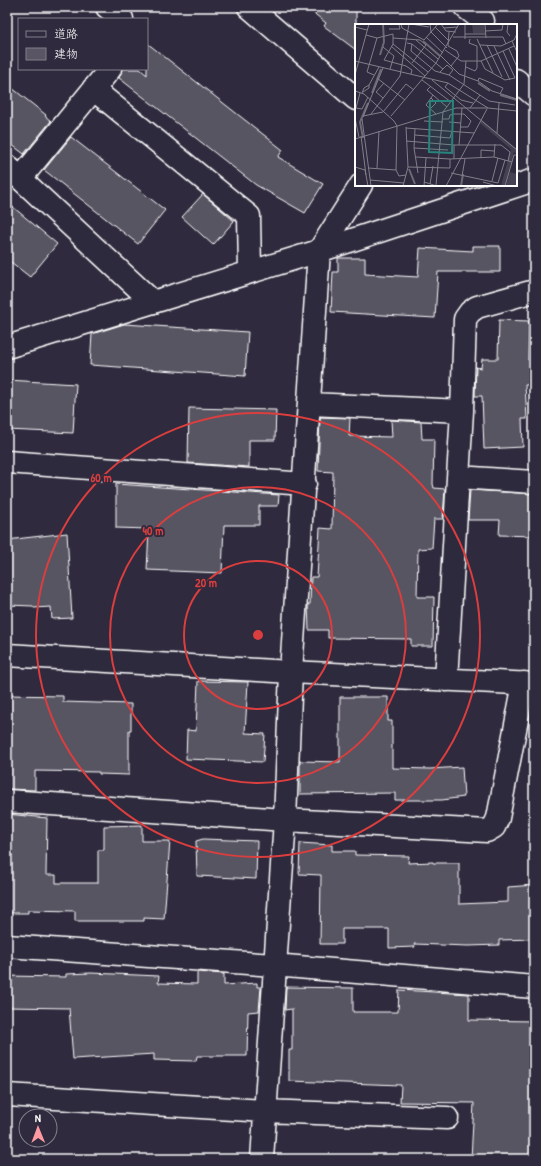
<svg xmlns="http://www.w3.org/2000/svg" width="541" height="1166" viewBox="0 0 541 1166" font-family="'Patrick Hand','Klee One',sans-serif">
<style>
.building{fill:#595564;stroke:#fff}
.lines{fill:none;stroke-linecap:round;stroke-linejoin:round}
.minor-casing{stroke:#fff;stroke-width:25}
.tertiary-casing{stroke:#fff;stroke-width:25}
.minor{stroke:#2f2a3d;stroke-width:22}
.tertiary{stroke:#2f2a3d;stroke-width:22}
.ring{fill:none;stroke:#da3e3e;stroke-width:2}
.inset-river{fill:none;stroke:#6d6a77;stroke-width:2}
.inset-road{fill:none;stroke:#827f8b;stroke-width:1}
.view{fill:#27847c;fill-opacity:0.15;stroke:#27847c;stroke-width:2}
.inset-edge{fill:none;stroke:#fff;stroke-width:2}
.centre{fill:#da3e3e;stroke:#2f2a3d;stroke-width:2}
.ring-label{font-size:12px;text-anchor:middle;font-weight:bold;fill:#da3e3e;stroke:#2f2a3d;stroke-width:3.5;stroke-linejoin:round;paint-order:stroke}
</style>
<rect width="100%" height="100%" fill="#2f2a3d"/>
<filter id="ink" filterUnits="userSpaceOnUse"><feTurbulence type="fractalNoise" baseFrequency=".025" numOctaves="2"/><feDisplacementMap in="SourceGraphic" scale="8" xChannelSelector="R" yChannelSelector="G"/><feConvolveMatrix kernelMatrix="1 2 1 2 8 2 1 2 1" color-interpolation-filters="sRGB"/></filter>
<g filter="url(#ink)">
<!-- building -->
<path class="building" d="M 306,7 L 356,7 L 356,50 L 324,26 L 326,23 Z
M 147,43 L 283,150 L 278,157 L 323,184 L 305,213 L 256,185 L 119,78 L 122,69 L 140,69 L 147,75 Z
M 7,84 L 46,115 L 45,116 L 51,121 L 24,154 L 7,141 Z
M 71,137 L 165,210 L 138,244 L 44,170 Z
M 203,194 L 234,221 L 213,245 L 182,217 Z
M 7,202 L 57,244 L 30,277 L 7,259 Z
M 473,246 L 500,246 L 500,272 L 438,272 L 435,318 L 331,312 L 333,272 L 338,272 L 338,258 L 365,258 L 365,274 L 418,277 L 420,248 L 473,251 Z
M 499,320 L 529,321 L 528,360 L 534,360 L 534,385 L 525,385 L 527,419 L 522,419 L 523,447 L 484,449 L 482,396 L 475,396 L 476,367 L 481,368 L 482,359 L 498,359 Z
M 124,324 L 248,332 L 245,376 L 90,365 L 92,334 Z
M 7,380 L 76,384 L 73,433 L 7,430 Z
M 189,408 L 276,410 L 275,440 L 249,440 L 249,467 L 188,463 Z
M 320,417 L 350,418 L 349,436 L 392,437 L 391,420 L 421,422 L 422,439 L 434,439 L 433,484 L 434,488 L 445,489 L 443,519 L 434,519 L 432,548 L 418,549 L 417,597 L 434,597 L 433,646 L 411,646 L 411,639 L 328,638 L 328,630 L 309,630 L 308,604 L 310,604 L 311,577 L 317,577 L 320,528 L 332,529 L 333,472 L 318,471 Z
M 116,484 L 279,495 L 278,506 L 259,506 L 259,525 L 224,525 L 222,573 L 147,570 L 149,529 L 116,528 Z
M 470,490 L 534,494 L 534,536 L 499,535 L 500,520 L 468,520 Z
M 67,533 L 72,618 L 52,619 L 51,607 L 34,608 L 33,606 L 7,605 L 7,540 Z
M 198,681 L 248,682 L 245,733 L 265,734 L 263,762 L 186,759 L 187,730 L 196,731 Z
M 7,695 L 63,696 L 63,702 L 131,704 L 131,730 L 129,730 L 129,775 L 99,774 L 99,772 L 35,771 L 35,790 L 7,789 Z
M 340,697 L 388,697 L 388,721 L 392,721 L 392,768 L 430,769 L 462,767 L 464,797 L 442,800 L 395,800 L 395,793 L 300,794 L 300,761 L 340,762 Z
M 7,814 L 47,818 L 46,875 L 56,875 L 56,883 L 98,883 L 98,850 L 104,850 L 104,826 L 142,825 L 142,841 L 170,841 L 164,919 L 144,918 L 144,921 L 75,921 L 75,911 L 28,910 L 28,913 L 8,913 Z
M 203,839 L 257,841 L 256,879 L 197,876 L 196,841 Z
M 300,843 L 332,845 L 332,851 L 355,851 L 355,855 L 409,856 L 408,863 L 433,862 L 433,863 L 459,863 L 459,904 L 508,902 L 508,887 L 534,885 L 534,939 L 499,940 L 499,945 L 468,946 L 414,944 L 415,947 L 389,948 L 389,929 L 342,929 L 342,944 L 320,944 L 321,875 L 299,874 Z
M 197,972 L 224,974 L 224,985 L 257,983 L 257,987 L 261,987 L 259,1011 L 248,1012 L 247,1056 L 197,1056 L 196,1061 L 154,1060 L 154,1054 L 73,1059 L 69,1008 L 7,1007 L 7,976 L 66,977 L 66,974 L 91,973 L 159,976 L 158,983 L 197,984 Z
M 286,987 L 353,988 L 353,1012 L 398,1012 L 399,990 L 469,994 L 469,1020 L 534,1021 L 534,1158 L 471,1159 L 474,1103 L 400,1102 L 401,1085 L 289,1081 L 289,1050 L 292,1050 L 292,1009 L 285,1010 Z"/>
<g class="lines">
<!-- minor casing -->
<g class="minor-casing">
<path id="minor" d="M 107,7 L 122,19
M 249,7 L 356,99
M 465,7 L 483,21
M 516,80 L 534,95
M 93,89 L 249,216 L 250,271
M 7,166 L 153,302
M 21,178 L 110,69
M 310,404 L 462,411 L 465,319 L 470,312 L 477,307 L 534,291
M 7,462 L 305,484
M 458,477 L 534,482
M 446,680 L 462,411
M 7,801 L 285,820 L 487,831 L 494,827 L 498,818 L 524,683
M 7,946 L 274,965 L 534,987
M 7,1095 L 264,1111 L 447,1118
M 262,1159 L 285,820 L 291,672 L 319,251 L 361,185"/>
</g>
<!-- tertiary casing -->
<g class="tertiary-casing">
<path id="tertiary" d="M 7,347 L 319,251 L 534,180
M 7,655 L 291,672 L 534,684"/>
</g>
<!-- minor -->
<use href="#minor" class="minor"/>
<!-- tertiary -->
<use href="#tertiary" class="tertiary"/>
</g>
</g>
<!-- distance rings -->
<g class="ring">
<circle cx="258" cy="635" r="74"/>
<circle cx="258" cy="635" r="148"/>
<circle cx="258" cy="635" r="222"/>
</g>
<!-- overview -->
<g transform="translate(355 24)">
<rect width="162" height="162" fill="#2f2a3d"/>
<path d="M 117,0 L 129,0 L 130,9 L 118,9 ZM 127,96 L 162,125 L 162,130 L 159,128 L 150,162 L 146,162 L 156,125 L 125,99 ZM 155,148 L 162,150 L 162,162 L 151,162 Z" fill="#464152"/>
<path class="inset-river" d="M 28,0 L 29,18M 68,17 L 85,32M 25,31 L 29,18M 123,59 L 135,67M 17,69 L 26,45M 145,71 L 162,76M 8,114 L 5,98 L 13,79M 54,145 L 60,160M 106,162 L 108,150"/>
<path class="inset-road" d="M 46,0 L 47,4 L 69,16M 56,0 L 74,3M 75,0 L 76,8 L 92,24M 86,0 L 91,7 L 101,8M 110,0 L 110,15M 130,0 L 131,14M 153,0 L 152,8 L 155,12M 0,3 L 12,6M 80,3 L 93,16M 89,4 L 103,3M 34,5 L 45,5 L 44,1M 130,7 L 147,6 L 148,0M 110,10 L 131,10M 11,11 L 22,14 L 38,10 L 38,20 L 29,36 L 51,42 L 57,46 L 56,50M 71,13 L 88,29M 98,13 L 148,13 L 151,20M 38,14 L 65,16 L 71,21 L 57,39M 122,15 L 138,49M 61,16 L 83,35M 69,16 L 83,0M 157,17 L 162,28M 52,19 L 57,20 L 88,45M 38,20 L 73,48M 57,20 L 56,27 L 80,47 L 94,51 L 134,77 L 160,81M 125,21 L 146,22 L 159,16 L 162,10M 132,21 L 147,53M 36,22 L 70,52M 93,22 L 102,27 L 104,32 L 96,42M 93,22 L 94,8M 139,22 L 155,56M 28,23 L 39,32 L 35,45M 154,25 L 162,43M 90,26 L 106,37 L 126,37 L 159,22M 86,32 L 104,50 L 123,57 L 137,67 L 162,75M 0,37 L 93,59 L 133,84 L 162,87M 126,37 L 130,45 L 150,56 L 160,54 L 148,27M 111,43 L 120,47 L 122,44 L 122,22 L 114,19 L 115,15M 85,48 L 92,41 L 98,46 L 94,51M 0,51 L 14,0M 19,51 L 12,48 L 22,14M 22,54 L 50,76M 67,56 L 96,78M 77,56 L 162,126M 123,57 L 124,54 L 148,64 L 145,70M 93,59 L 90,63 L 106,76 L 118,79M 14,61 L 24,43M 76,62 L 72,66 L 92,83M 0,67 L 9,70 L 39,97 L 42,102 L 41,146 L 44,152 L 51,151M 5,69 L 1,84 L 7,85 L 13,73M 7,69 L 9,64 L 14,61 L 14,64 L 8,68M 78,71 L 71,81 L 81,90M 28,74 L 21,68 L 29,59M 115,84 L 125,71M 75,85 L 81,79 L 76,74M 16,90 L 45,52 L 54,0M 8,92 L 28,88 L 51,60 L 59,66M 36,92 L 81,39 L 104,0M 8,93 L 28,44M 0,94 L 4,113M 7,95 L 16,162M 88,95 L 94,95 L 95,91 L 99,90 L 109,90 L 116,97 L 113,103 L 106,103M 69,97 L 88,98M 94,98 L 106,99M 51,104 L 119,109M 60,105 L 59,124 L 63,149M 142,109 L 144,79M 60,111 L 95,114 L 97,107M 6,112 L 11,151M 0,115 L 101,84 L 133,84M 51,117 L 99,121 L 146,121 L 155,128 L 153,137M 104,121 L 107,84M 59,124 L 93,126M 61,133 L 95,135M 139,133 L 140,120M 126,134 L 126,126 L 139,127M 99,135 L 99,121M 0,143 L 10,146 L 13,162M 53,143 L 95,144 L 95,135 L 139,133 L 157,138M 13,144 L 41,146M 22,144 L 24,107M 96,149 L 143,159 L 150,136M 107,152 L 110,135M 15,156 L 49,159M 137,157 L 143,134M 69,158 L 82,162M 128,158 L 142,162M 75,160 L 78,142M 81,161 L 88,88 L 109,60 L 111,37M 48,162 L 53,143 L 51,103M 69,162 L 71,134M 91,162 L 132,85M 150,162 L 159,131 L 162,131"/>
<path class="view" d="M 75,77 L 98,77 L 97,129 L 74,128 Z"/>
<rect width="162" height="162" class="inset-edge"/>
</g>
<circle cx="258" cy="635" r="6" class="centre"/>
<g class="ring-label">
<text x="101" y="482">60 m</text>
<text x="153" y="535">40 m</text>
<text x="206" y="587">20 m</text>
</g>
<!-- margin -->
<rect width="541" height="1166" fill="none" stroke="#2f2a3d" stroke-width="24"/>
<rect x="12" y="12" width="517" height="1142" fill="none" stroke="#fff" stroke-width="1.5" filter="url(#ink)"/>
<!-- legend -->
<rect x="18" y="18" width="130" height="52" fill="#2f2a3d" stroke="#827f8b"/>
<rect x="26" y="31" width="20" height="6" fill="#2f2a3d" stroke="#827f8b"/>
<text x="54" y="38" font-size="12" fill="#ffffff">道路</text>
<rect x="26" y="48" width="20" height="12" fill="#595564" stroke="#827f8b"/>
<text x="54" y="58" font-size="12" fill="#ffffff">建物</text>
<!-- north arrow -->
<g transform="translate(38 1128) rotate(359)"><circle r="19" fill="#2f2a3d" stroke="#827f8b"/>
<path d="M0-3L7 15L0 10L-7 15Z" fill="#ff9aa2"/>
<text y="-6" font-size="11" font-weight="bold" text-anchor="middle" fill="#ffffff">N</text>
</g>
</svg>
